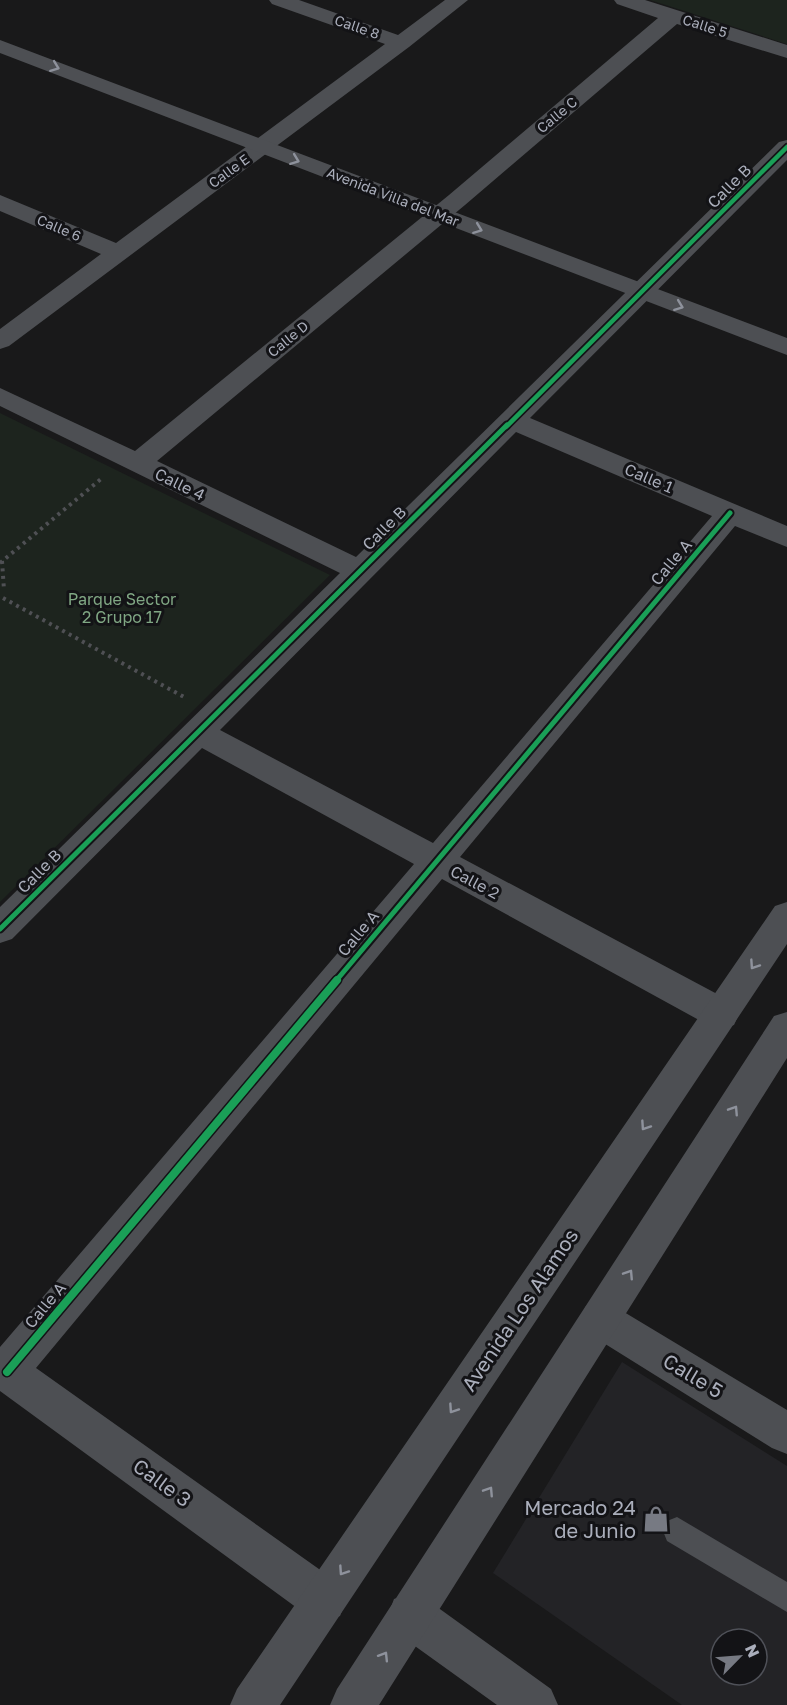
<svg xmlns="http://www.w3.org/2000/svg" width="787" height="1705" viewBox="0 0 787 1705" font-family="'Golos Text',sans-serif">
<style>
.built{fill:#232326;fill-rule:evenodd}
.green{fill:#1d241e}
.lines{fill:none;stroke-linecap:round;stroke-linejoin:round}
.path{stroke:#4f5054;stroke-width:4;stroke-dasharray:3 4.5;stroke-linecap:butt}
.service{fill:#4d4f53;fill-rule:evenodd}
.minor{fill:#4d4f53;fill-rule:evenodd}
.tertiary{fill:#4d4f53;fill-rule:evenodd}
.cycleway-far2-casing{stroke:#131316;stroke-width:8}
.cycleway-far1-casing{stroke:#131316;stroke-width:9}
.cycleway-casing{stroke:#131316;stroke-width:11}
.cycleway-far2{stroke:#1a9f57;stroke-width:4.5}
.cycleway-far1{stroke:#1a9f57;stroke-width:5}
.cycleway{stroke:#1a9f57;stroke-width:8}
.oneway{stroke:#8e929c}
.labels{text-anchor:middle;stroke-width:6;stroke-linejoin:round;paint-order:stroke}
.far-street-label{font-size:14px;fill:#aaaebb;stroke:#131316}
.street-label{font-size:16px;fill:#aaaebb;stroke:#131316}
.park-label{font-size:16px;fill:#80a784;stroke:#131316}
.near-street-label{font-size:20px;fill:#aaaebb;stroke:#131316}
.near-poi-label{font-size:20px;fill:#aaaebb;stroke:#131316;text-anchor:end}
</style>
<rect width="100%" height="100%" fill="#19191a"/>
<!-- built -->
<path class="built" d="M 622,1362 L 787,1466 L 787,1705 L 682,1705 L 493,1573 ZM 721,1639 L 757,1639 L 757,1675 L 721,1675 Z"/>
<!-- green -->
<path class="green" d="M 650,0 L 787,0 L 787,44 Z
M 0,413 L 330,575 L 0,902 Z"/>
<g class="lines">
<!-- path -->
<path class="path" d="M 2,561 L 4,590
M 0,563 L 101,479
M 3,598 L 184,697"/>
<!-- service -->
<path class="service" d="M 677,1517 L 787,1582 L 787,1612 L 667,1541 L 663,1531 L 667,1521 Z"/>
<!-- minor -->
<path class="minor" d="M 269,0 L 299,0 L 398,35 L 445,0 L 468,0 L 409,47 L 9,346 L 0,349 L 0,329 L 101,254 L 0,211 L 0,195 L 116,243 L 385,44 L 272,4 Z
M 614,0 L 645,0 L 787,45 L 787,58 L 677,24 L 465,205 L 157,461 L 356,557 L 779,142 L 787,140 L 787,160 L 530,418 L 787,526 L 787,547 L 735,526 L 460,857 L 734,1003 L 739,1014 L 734,1025 L 721,1029 L 708,1025 L 442,879 L 36,1368 L 340,1584 L 346,1600 L 340,1616 L 324,1622 L 308,1616 L 0,1391 L 0,1347 L 414,864 L 202,748 L 12,939 L 0,943 L 0,907 L 340,573 L 0,406 L 0,388 L 135,451 L 449,195 L 658,18 L 617,4 ZM 516,432 L 712,516 L 433,843 L 220,730 Z
M 600,1300 L 614,1306 L 787,1410 L 787,1454 L 772,1448 L 586,1332 L 580,1319 L 586,1306 Z
M 410,1593 L 426,1599 L 551,1689 L 558,1705 L 497,1705 L 394,1631 L 388,1615 L 394,1599 Z"/>
<!-- tertiary -->
<path class="tertiary" d="M 0,40 L 787,338 L 787,355 L 0,53 Z
M 787,902 L 787,944 L 280,1705 L 230,1705 L 237,1689 L 775,906 Z
M 787,1012 L 787,1058 L 379,1705 L 330,1705 L 337,1689 L 774,1016 Z"/>
<!-- cycleway-far2 casing -->
<g class="cycleway-far2-casing">
<path id="cycleway-far2" d="M 506,427 L 787,147"/>
</g>
<!-- cycleway-far1 casing -->
<g class="cycleway-far1-casing">
<path id="cycleway-far1" d="M 0,929 L 507,425
M 335,982 L 730,513"/>
</g>
<!-- cycleway casing -->
<g class="cycleway-casing">
<path id="cycleway" d="M 7,1372 L 337,980"/>
</g>
<!-- cycleway-far2 -->
<use href="#cycleway-far2" class="cycleway-far2"/>
<!-- cycleway-far1 -->
<use href="#cycleway-far1" class="cycleway-far1"/>
<!-- cycleway -->
<use href="#cycleway" class="cycleway"/>
</g>
<!-- one-way arrows -->
<defs><path id="oneway-chevron" d="M-2-3.5L2.5 0L-2 3.5" fill="none" stroke-width="1.6" stroke-linecap="round" stroke-linejoin="round" transform="scale(1.5)"/></defs>
<g class="oneway">
<use href="#oneway-chevron" transform="translate(55 67) rotate(21)"/>
<use href="#oneway-chevron" transform="translate(295 160) rotate(21)"/>
<use href="#oneway-chevron" transform="translate(478 229) rotate(21)"/>
<use href="#oneway-chevron" transform="translate(679 306) rotate(21)"/>
<use href="#oneway-chevron" transform="translate(754 965) rotate(124)"/>
<use href="#oneway-chevron" transform="translate(734 1110) rotate(-57)"/>
<use href="#oneway-chevron" transform="translate(645 1126) rotate(124)"/>
<use href="#oneway-chevron" transform="translate(629 1274) rotate(-57)"/>
<use href="#oneway-chevron" transform="translate(453 1409) rotate(124)"/>
<use href="#oneway-chevron" transform="translate(489 1491) rotate(-57)"/>
<use href="#oneway-chevron" transform="translate(343 1571) rotate(124)"/>
<use href="#oneway-chevron" transform="translate(384 1656) rotate(-58)"/>
</g>
<!-- icons -->
<defs>
<g id="shop-bare" transform="scale(2.07)"><path d="M-5-2.5h2.3a2.7 3.5 0 0 1 5.4 0H5L5.5 6h-11ZM-1.5-2.5h3a1.5 2.3 0 0 0-3 0Z" fill="#777a83" stroke="#131316" stroke-width="2.5" paint-order="stroke"/></g>
</defs>
<g fill-rule="evenodd">
<use href="#shop-bare" x="656" y="1519"/>
</g>
<g class="labels">
<!-- far-street labels -->
<g class="far-street-label">
<text transform="translate(705 26) rotate(18)" y="5">Calle 5</text>
<text transform="translate(357 27) rotate(19)" y="5">Calle 8</text>
<text transform="translate(557 115) rotate(-40)" y="5">Calle C</text>
<text transform="translate(229 171) rotate(-36)" y="5">Calle E</text>
<text transform="translate(393 197) rotate(21)" y="5">Avenida Villa del Mar</text>
<text transform="translate(59 228) rotate(23)" y="5">Calle 6</text>
<text transform="translate(288 339) rotate(-39)" y="5">Calle D</text>
</g>
<!-- street labels -->
<g class="street-label">
<text transform="translate(729 186) rotate(-45)" y="6">Calle B</text>
<text transform="translate(649 478) rotate(23)" y="6">Calle 1</text>
<text transform="translate(180 484) rotate(26)" y="6">Calle 4</text>
<text transform="translate(384 528) rotate(-45)" y="6">Calle B</text>
<text transform="translate(671 562) rotate(-50)" y="6">Calle A</text>
<text transform="translate(39 871) rotate(-45)" y="6">Calle B</text>
<text transform="translate(475 882) rotate(28)" y="6">Calle 2</text>
<text transform="translate(358 933) rotate(-50)" y="6">Calle A</text>
<text transform="translate(45 1305) rotate(-50)" y="6">Calle A</text>
</g>
<!-- park labels -->
<g class="park-label">
<text x="122" y="605">Parque Sector<tspan x="122" dy="18">2 Grupo 17</tspan></text>
</g>
<!-- near-street labels -->
<g class="near-street-label">
<text transform="translate(520 1310) rotate(-56)" y="7">Avenida Los Alamos</text>
<text transform="translate(693 1376) rotate(31)" y="7">Calle 5</text>
<text transform="translate(162 1483) rotate(36)" y="7">Calle 3</text>
</g>
<!-- near-poi labels -->
<g class="near-poi-label">
<text x="636" y="1515">Mercado 24<tspan x="636" dy="23">de Junio</tspan></text>
</g>
</g>
<!-- north arrow -->
<g transform="translate(739 1657) rotate(65)"><circle r="28" fill="#131316" stroke="#4f5158" stroke-width="1.5"/>
<path d="M0-4.5L10 22L0 15L-10 22Z" fill="#777a83"/>
<text y="-9" font-size="16" font-weight="bold" text-anchor="middle" fill="#aaaebb">N</text>
</g>
</svg>
